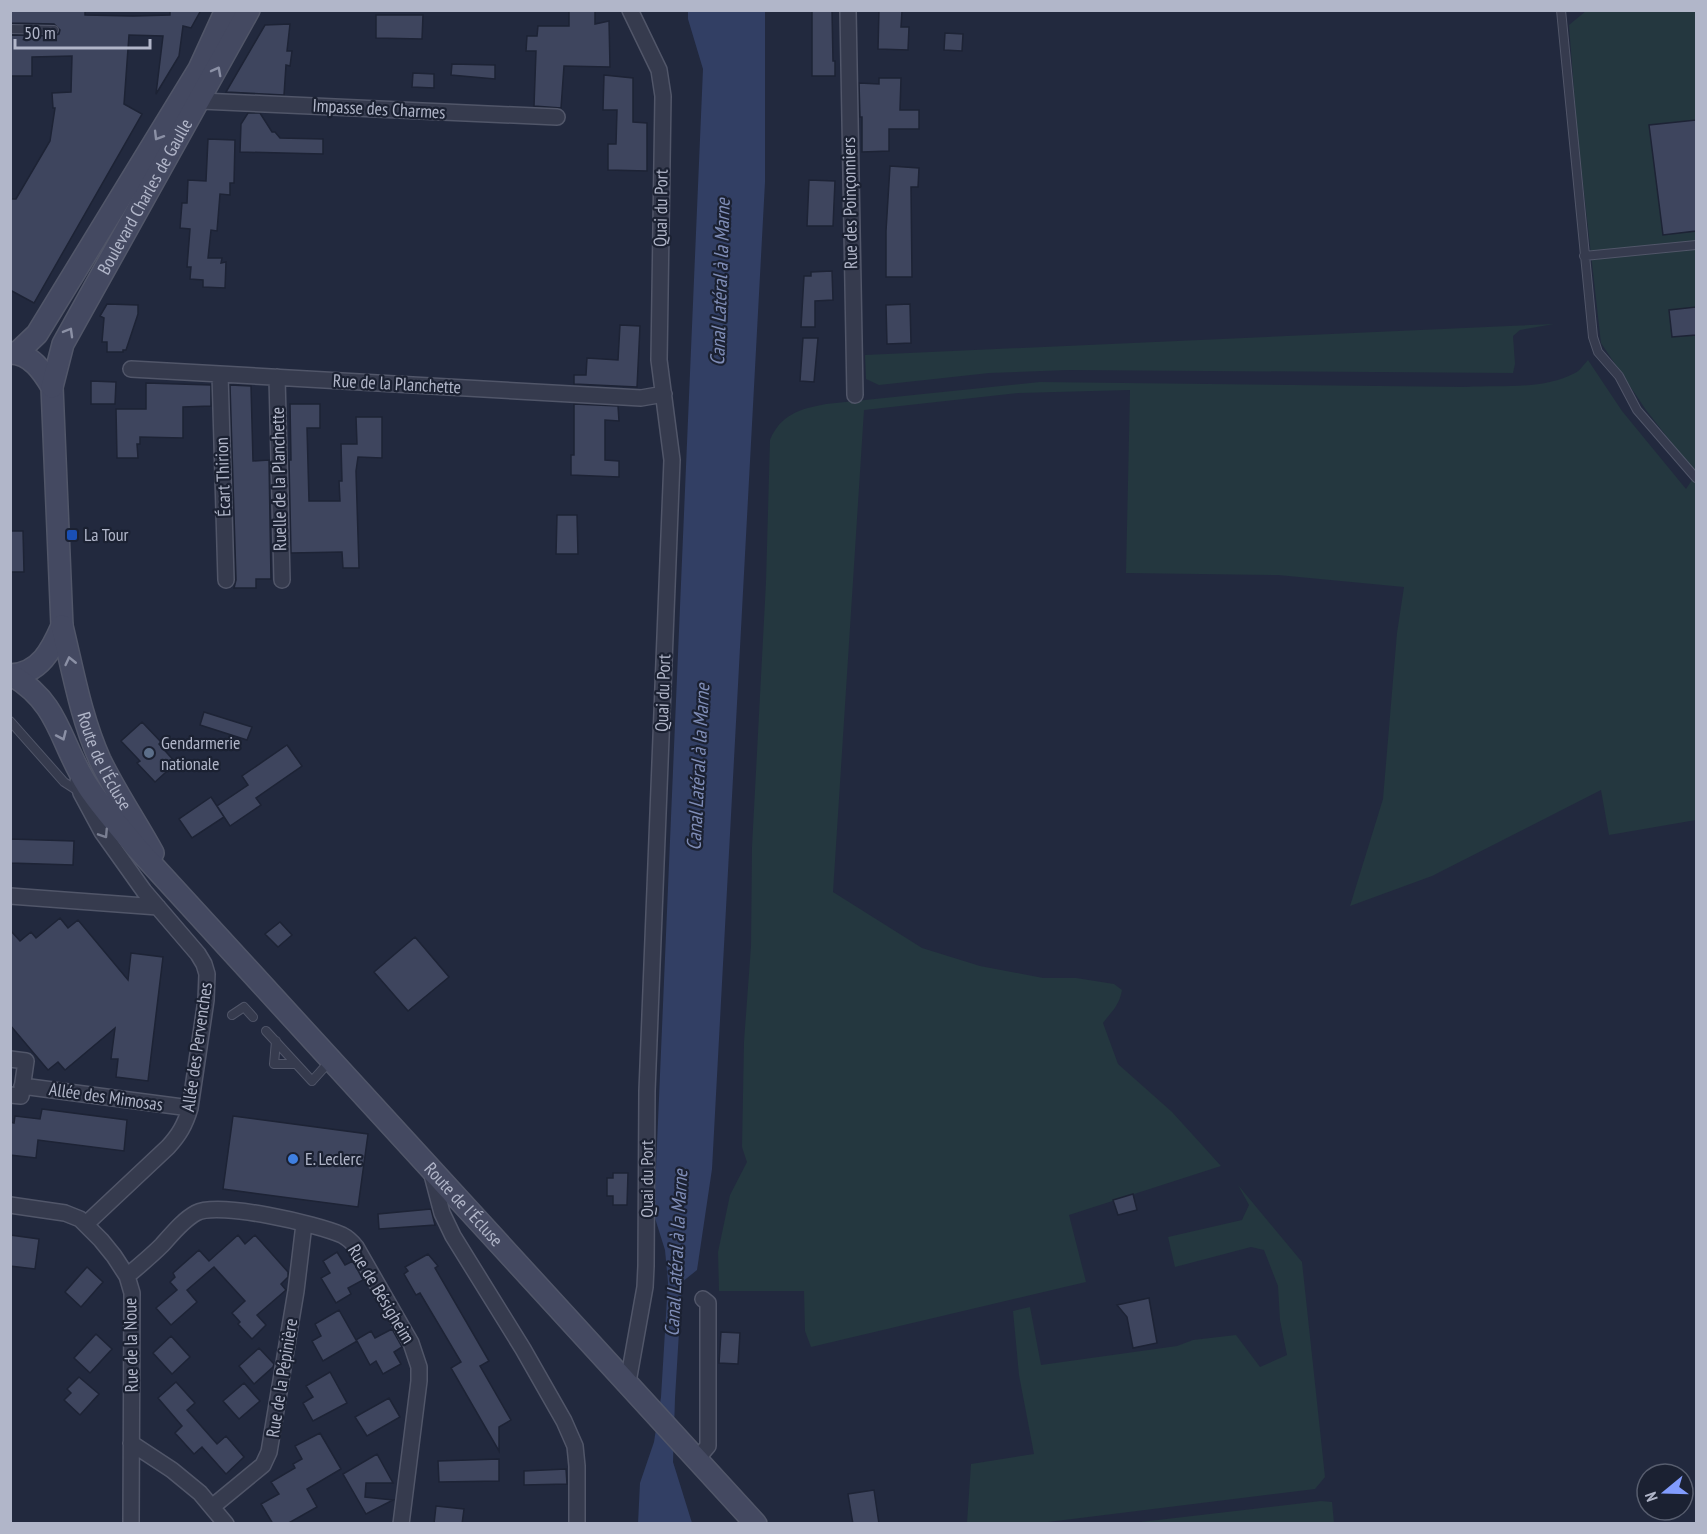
<svg xmlns="http://www.w3.org/2000/svg" width="1707" height="1534" viewBox="0 0 1707 1534" font-family="'PT Sans Narrow',sans-serif">
<style>
.green{fill:#24373f}
.water{fill:#323f64}
.building{fill:#3e455e;stroke:#1d2335;stroke-width:1.5}
.lines{fill:none;stroke-linecap:round;stroke-linejoin:round}
.lane-casing{stroke:#515669;stroke-width:10}
.street-casing{stroke:#515669;stroke-width:18}
.secondary-casing{stroke:#515669;stroke-width:24}
.lane{stroke:#363b4e;stroke-width:8}
.street{stroke:#363b4e;stroke-width:15}
.secondary{stroke:#444961;stroke-width:21}
.oneway{stroke:#8b90a5}
.oneway2{stroke:#7a7f92}
.transit-dot{fill:#1a4fb4;stroke:#1b2132;stroke-width:2}
.service-dot{fill:#5c6f8a;stroke:#1b2132;stroke-width:2}
.shop-dot{fill:#3f7fe0;stroke:#1b2132;stroke-width:2}
.labels{text-anchor:middle;stroke-width:4.5;stroke-linejoin:round;paint-order:stroke}
.street-label{font-size:18px;fill:#b1b6c9;stroke:#1b2132}
.poi-label{font-size:18px;fill:#b1b6c9;stroke:#1b2132;text-anchor:start}
.water-label{font-size:20px;font-style:italic;fill:#7f8db7;stroke:#1b2132}
</style>
<rect width="100%" height="100%" fill="#22293e"/>
<!-- green -->
<path class="green" d="M 1586,11 L 1696,11 L 1696,820 L 1609,835 L 1601,790 L 1432,876 L 1350,906 L 1383,799 L 1397,633 L 1404,587 L 1278,575 L 1126,573 L 1130,390 L 1019,393 L 864,410 L 833,892 L 922,948 L 980,966 L 1043,978 L 1076,978 L 1114,984 L 1122,990 C 1119,1006 1112,1011 1103,1023 L 1118,1064 L 1172,1112 L 1221,1166 L 1069,1215 L 1086,1282 L 811,1347 L 805,1331 L 804,1291 L 719,1291 L 718,1252 L 730,1195 L 747,1162 L 742,1147 L 744,1042 L 751,946 L 752,847 L 766,582 L 770,440 C 781,414 800,409 826,404 L 1040,382 L 1466,387 C 1501,385 1543,390 1575,373 C 1580,371 1584,364 1588,360 L 1622,411 L 1686,489 L 1696,474 L 1646,410 L 1601,343 L 1577,130 L 1569,25 Z
M 1554,324 L 1520,330 L 1513,336 L 1515,364 L 1513,373 L 1068,370 L 989,373 L 879,385 L 866,379 L 865,355 Z
M 1238,1185 L 1302,1262 L 1325,1477 L 1315,1489 L 1040,1523 L 967,1523 L 971,1464 L 1034,1454 L 1019,1375 L 1013,1311 L 1030,1307 L 1041,1365 L 1177,1346 L 1193,1340 L 1236,1335 L 1260,1367 L 1287,1355 L 1280,1320 L 1278,1286 L 1264,1250 L 1251,1247 L 1175,1267 L 1168,1237 L 1242,1220 L 1249,1205 Z
M 1321,1501 L 1332,1502 L 1334,1523 L 1132,1523 Z"/>
<!-- water -->
<path class="water" d="M 688,11 L 765,11 L 765,182 L 712,1169 L 697,1270 L 682,1282 L 675,1398 L 673,1462 L 692,1523 L 638,1524 L 640,1483 L 654,1442 L 661,1397 L 668,1282 L 665,1250 L 654,1215 L 703,69 L 688,19 Z"/>
<!-- building -->
<path class="building" d="M 85,10 L 85,15 L 133,16 L 170,15 L 170,10 L 201,10 L 191,28 L 183,26 L 179,56 L 156,94 L 163,36 L 129,35 L 124,104 L 142,114 L 34,303 L 10,290 L 10,199 L 16,199 L 50,141 L 55,108 L 53,108 L 52,93 L 71,92 L 72,56 L 32,57 L 32,76 L 10,76 L 10,35 L 54,36 L 59,34 L 60,30 L 54,24 L 10,23 L 10,11 Z
M 569,10 L 595,10 L 595,24 L 609,21 L 610,67 L 564,66 L 561,108 L 534,106 L 536,51 L 526,51 L 527,36 L 537,36 L 538,26 L 569,26 Z
M 812,10 L 832,10 L 833,61 L 835,61 L 835,76 L 812,76 Z
M 879,10 L 902,11 L 901,27 L 909,27 L 908,50 L 878,49 Z
M 376,15 L 423,15 L 422,39 L 376,38 Z
M 290,24 L 287,51 L 292,51 L 290,66 L 286,65 L 284,95 L 226,92 L 265,25 Z
M 945,33 L 963,34 L 962,51 L 944,50 Z
M 452,64 L 495,65 L 495,79 L 451,75 Z
M 413,73 L 434,74 L 434,88 L 412,87 Z
M 604,75 L 633,78 L 633,122 L 647,123 L 647,171 L 608,170 L 608,144 L 616,144 L 617,110 L 603,110 Z
M 879,78 L 901,78 L 900,110 L 919,110 L 919,129 L 889,129 L 889,151 L 862,152 L 862,117 L 860,117 L 859,83 L 879,84 Z
M 248,113 L 260,113 L 272,132 L 275,132 L 280,138 L 323,139 L 323,154 L 240,152 L 241,124 Z
M 1696,120 L 1696,231 L 1663,235 L 1649,125 Z
M 208,139 L 235,140 L 234,183 L 230,183 L 230,195 L 220,194 L 217,231 L 211,230 L 208,258 L 222,258 L 221,263 L 226,262 L 225,288 L 203,287 L 203,280 L 190,279 L 191,267 L 187,267 L 190,229 L 180,228 L 182,203 L 187,203 L 188,180 L 206,181 Z
M 890,166 L 919,168 L 918,187 L 911,187 L 912,277 L 886,277 L 886,231 Z
M 809,180 L 835,181 L 833,226 L 807,226 Z
M 832,271 L 833,300 L 815,301 L 815,327 L 801,327 L 804,276 L 811,276 L 811,272 Z
M 107,304 L 138,305 L 138,314 L 126,350 L 123,350 L 123,352 L 107,352 L 107,342 L 102,342 L 104,318 L 100,316 Z
M 910,304 L 911,343 L 887,344 L 886,305 Z
M 1696,307 L 1696,335 L 1672,337 L 1669,310 Z
M 620,325 L 640,326 L 637,387 L 574,384 L 574,375 L 586,375 L 587,358 L 618,360 Z
M 803,338 L 818,338 L 814,382 L 800,381 Z
M 91,381 L 116,382 L 115,404 L 91,404 Z
M 146,383 L 211,385 L 211,406 L 183,407 L 183,438 L 140,437 L 140,444 L 137,444 L 138,458 L 117,458 L 116,409 L 146,409 Z
M 230,385 L 251,386 L 253,461 L 269,460 L 271,579 L 256,579 L 256,588 L 234,588 L 236,580 Z
M 290,404 L 320,404 L 320,428 L 307,428 L 309,501 L 340,501 L 339,481 L 342,481 L 341,444 L 357,444 L 356,417 L 382,417 L 382,458 L 358,457 L 356,471 L 359,568 L 343,568 L 342,552 L 291,553 L 289,460 L 291,460 Z
M 574,404 L 618,406 L 619,421 L 605,420 L 605,460 L 619,461 L 619,477 L 571,475 L 571,455 L 574,455 Z
M 557,515 L 577,515 L 578,554 L 556,554 Z
M 10,531 L 23,531 L 24,572 L 10,572 Z
M 204,712 L 252,727 L 247,740 L 200,725 Z
M 142,722 L 161,742 L 159,744 L 176,763 L 155,782 L 137,763 L 140,761 L 121,741 Z
M 287,745 L 302,766 L 256,798 L 261,805 L 230,826 L 217,806 L 248,785 L 242,776 Z
M 211,797 L 224,817 L 192,838 L 179,819 Z
M 10,839 L 74,841 L 73,865 L 10,863 Z
M 60,918 L 68,928 L 78,920 L 128,980 L 131,953 L 163,957 L 148,1081 L 116,1077 L 118,1059 L 111,1059 L 115,1028 L 65,1070 L 58,1062 L 48,1070 L 10,1025 L 10,930 L 20,941 L 31,932 L 36,938 Z
M 280,922 L 292,935 L 278,947 L 265,934 Z
M 415,937 L 449,977 L 408,1011 L 374,972 Z
M 42,1109 L 127,1120 L 124,1151 L 38,1140 L 36,1158 L 10,1155 L 10,1122 L 14,1123 L 15,1116 L 40,1119 Z
M 233,1116 L 368,1134 L 358,1207 L 223,1189 Z
M 613,1173 L 628,1173 L 627,1205 L 613,1205 L 613,1196 L 607,1196 L 607,1178 L 613,1178 Z
M 1133,1194 L 1137,1210 L 1118,1215 L 1113,1200 Z
M 431,1209 L 435,1225 L 379,1229 L 378,1214 Z
M 10,1235 L 39,1239 L 35,1269 L 10,1266 Z
M 238,1235 L 245,1244 L 255,1235 L 288,1272 L 288,1277 L 281,1284 L 286,1290 L 257,1315 L 266,1325 L 252,1339 L 238,1324 L 240,1322 L 232,1313 L 245,1301 L 214,1267 L 187,1290 L 197,1302 L 171,1325 L 156,1308 L 177,1290 L 170,1282 L 175,1277 L 173,1273 L 199,1250 L 209,1261 Z
M 337,1252 L 345,1265 L 353,1261 L 363,1280 L 348,1288 L 351,1294 L 336,1303 L 321,1278 L 330,1273 L 323,1261 Z
M 428,1254 L 438,1266 L 435,1268 L 489,1361 L 480,1366 L 511,1420 L 499,1427 L 499,1451 L 451,1368 L 461,1362 L 420,1293 L 416,1295 L 404,1274 L 408,1271 L 405,1267 Z
M 87,1267 L 103,1282 L 81,1307 L 65,1292 Z
M 1149,1298 L 1157,1343 L 1133,1348 L 1127,1317 L 1117,1305 Z
M 339,1310 L 356,1340 L 371,1331 L 375,1338 L 392,1329 L 402,1347 L 394,1352 L 401,1364 L 383,1374 L 376,1361 L 370,1365 L 357,1341 L 323,1361 L 312,1341 L 321,1336 L 315,1324 Z
M 721,1332 L 740,1333 L 738,1364 L 719,1363 Z
M 96,1334 L 112,1349 L 90,1373 L 74,1358 Z
M 171,1336 L 190,1357 L 172,1374 L 153,1353 Z
M 259,1348 L 274,1364 L 273,1367 L 254,1384 L 239,1366 Z
M 330,1372 L 347,1403 L 313,1421 L 303,1403 L 313,1397 L 306,1386 Z
M 79,1377 L 99,1394 L 80,1415 L 64,1400 L 71,1393 L 67,1389 Z
M 176,1382 L 195,1403 L 187,1410 L 217,1444 L 226,1436 L 244,1457 L 226,1474 L 202,1447 L 194,1454 L 175,1433 L 182,1426 L 158,1398 Z
M 244,1383 L 260,1401 L 239,1419 L 223,1401 Z
M 389,1398 L 400,1417 L 367,1436 L 355,1417 Z
M 320,1433 L 341,1469 L 307,1489 L 317,1507 L 287,1524 L 273,1524 L 261,1504 L 279,1494 L 271,1482 L 295,1468 L 293,1464 L 302,1459 L 295,1446 Z
M 377,1454 L 393,1483 L 366,1483 L 365,1497 L 393,1500 L 366,1514 L 343,1474 Z
M 499,1459 L 499,1481 L 439,1482 L 438,1461 Z
M 566,1469 L 567,1484 L 524,1485 L 524,1471 Z
M 874,1490 L 879,1524 L 853,1524 L 848,1494 Z
M 436,1506 L 464,1509 L 462,1524 L 434,1524 Z"/>
<g class="lines">
<!-- lane casing -->
<g class="lane-casing">
<path id="lane" d="M 1561,10 L 1593,337 L 1598,352 L 1619,376 L 1637,410 L 1696,478
M 10,29 L 54,30
M 1584,256 L 1696,245
M 10,721 L 64,782 L 78,791
M 232,1015 L 244,1007 L 253,1017
M 266,1031 L 312,1081 L 330,1061
M 276,1041 L 274,1064 L 296,1064"/>
</g>
<!-- street casing -->
<g class="street-casing">
<path id="street" d="M 848,10 L 855,395
M 201,101 L 557,117
M 131,369 L 641,398 L 664,394
M 220,374 L 226,580
M 277,377 L 282,580
M 78,782 L 81,793 L 102,832 L 144,891 L 198,954 L 204,964 L 207,974 L 206,1000 L 190,1108 C 185,1125 179,1135 168,1147 L 86,1224
M 10,896 L 158,907
M 10,1059 L 26,1061 L 21,1096 L 10,1095
M 22,1086 L 190,1108
M 431,1171 L 442,1213 L 453,1236 L 523,1349 L 564,1421 L 575,1446 L 577,1466 L 577,1524
M 10,1205 L 65,1213 L 80,1219 L 101,1240 L 114,1256 L 127,1276 L 132,1293 L 131,1524
M 127,1276 C 139,1266 151,1256 162,1245 C 172,1234 183,1220 196,1213 C 219,1201 317,1224 342,1235 C 348,1238 352,1242 356,1247 L 411,1343 L 419,1367 L 419,1381 L 401,1524
M 628,1382 L 645,1287 L 646,1266 L 647,1091 L 672,460 L 659,360 L 663,96 L 659,70 L 630,10
M 131,1443 L 172,1470 L 200,1493 L 226,1524
M 697,1459 L 708,1446 L 708,1303 L 703,1299
M 212,1507 L 263,1465 L 269,1452 L 296,1291 L 304,1224"/>
</g>
<!-- secondary casing -->
<g class="secondary-casing">
<g id="secondary">
<path d="M 10,353 C 31,353 43,372 52,387 L 62,626 C 52,649 40,674 10,675"/>
<path d="M 17,353 L 37,334 L 199,69 L 226,10"/>
<path id="s1" d="M 52,387 L 63,344 L 249,10"/>
<path id="s2" d="M 62,626 C 73,671 81,718 100,760 C 116,793 136,822 153,853"/>
<path id="s3" d="M 13,676 C 60,704 60,743 87,785 C 101,807 120,827 136,847 L 756,1524"/>
</g>
</g>
<!-- lane -->
<use href="#lane" class="lane"/>
<!-- street -->
<use href="#street" class="street"/>
<!-- secondary -->
<use href="#secondary" class="secondary"/>
</g>
<!-- one-way arrows -->
<defs><path id="oneway-chevron" d="M-2-3.5L2.5 0L-2 3.5" fill="none" stroke-width="1.6" stroke-linecap="round" stroke-linejoin="round" transform="scale(1.5)"/></defs>
<g class="oneway">
<use href="#oneway-chevron" transform="translate(217 71) rotate(-62)"/>
<use href="#oneway-chevron" transform="translate(158 136) rotate(121)"/>
<use href="#oneway-chevron" transform="translate(69 332) rotate(-60)"/>
<use href="#oneway-chevron" transform="translate(70 661) rotate(-103)"/>
<use href="#oneway-chevron" transform="translate(62 736) rotate(66)"/>
</g>
<use class="oneway2" href="#oneway-chevron" transform="translate(104 834) rotate(57)"/>
<!-- markers -->
<rect class="transit-dot" x="66" y="529" width="12" height="12" rx="3"/>
<circle class="service-dot" cx="149" cy="753" r="6"/>
<circle class="shop-dot" cx="293" cy="1159" r="6"/>
<g class="labels">
<!-- street labels -->
<g class="street-label">
<text transform="translate(379 109) rotate(3)" y="6">Impasse des Charmes</text>
<text dy="6" stroke="none"><textPath href="#s1" startOffset="213">Boulevard Charles de Gaulle</textPath></text>
<text transform="translate(850 203) rotate(-91)" y="6">Rue des Poinçonniers</text>
<text transform="translate(661 208) rotate(-89)" y="6">Quai du Port</text>
<text transform="translate(397 384) rotate(3)" y="6">Rue de la Planchette</text>
<text transform="translate(223 477) rotate(-92)" y="6">Écart Thirion</text>
<text transform="translate(279 479) rotate(-91)" y="6">Ruelle de la Planchette</text>
<text transform="translate(663 693) rotate(-88)" y="6">Quai du Port</text>
<text dy="6" stroke="none"><textPath href="#s2" startOffset="142">Route de l'Écluse</textPath></text>
<text transform="translate(197 1047) rotate(-82)" y="6">Allée des Pervenches</text>
<text transform="translate(106 1097) rotate(8)" y="6">Allée des Mimosas</text>
<text transform="translate(647 1179) rotate(-90)" y="6">Quai du Port</text>
<text dy="6" stroke="none"><textPath href="#s3" startOffset="698">Route de l'Écluse</textPath></text>
<text transform="translate(381 1294) rotate(59)" y="6">Rue de Bésigheim</text>
<text transform="translate(131 1345) rotate(-91)" y="6">Rue de la Noue</text>
<text transform="translate(282 1378) rotate(-81)" y="6">Rue de la Pépinière</text>
</g>
<!-- poi labels -->
<g class="poi-label">
<text x="84" y="541">La Tour</text>
<text x="161" y="749">Gendarmerie<tspan x="161" dy="21">nationale</tspan></text>
<text x="305" y="1165">E. Leclerc</text>
</g>
<!-- water labels -->
<g class="water-label">
<text transform="translate(720 282) rotate(-88)" y="7">Canal Latéral à la Marne</text>
<text transform="translate(698 767) rotate(-87)" y="7">Canal Latéral à la Marne</text>
<text transform="translate(676 1253) rotate(-87)" y="7">Canal Latéral à la Marne</text>
</g>
</g>
<!-- border -->
<rect width="1707" height="1534" fill="none" stroke="#b1b6c9" stroke-width="24"/>
<!-- north arrow -->
<g transform="translate(1665 1492) rotate(251)"><circle r="28" fill="#1b2132" stroke="#575d6e" stroke-width="1.5"/>
<path d="M0-4.5L10 22L0 15L-10 22Z" fill="#829cfe"/>
<text y="-9" font-size="16" font-weight="bold" text-anchor="middle" fill="#b1b6c9">N</text>
</g>
<!-- scale -->
<path d="M15 39v9h135v-9" fill="none" stroke="#b1b6c9" stroke-width="3"/>
<text x="24" y="39" font-size="18" fill="#b1b6c9" stroke="#1b2132" stroke-width="4.5" paint-order="stroke">50 m</text>
</svg>
